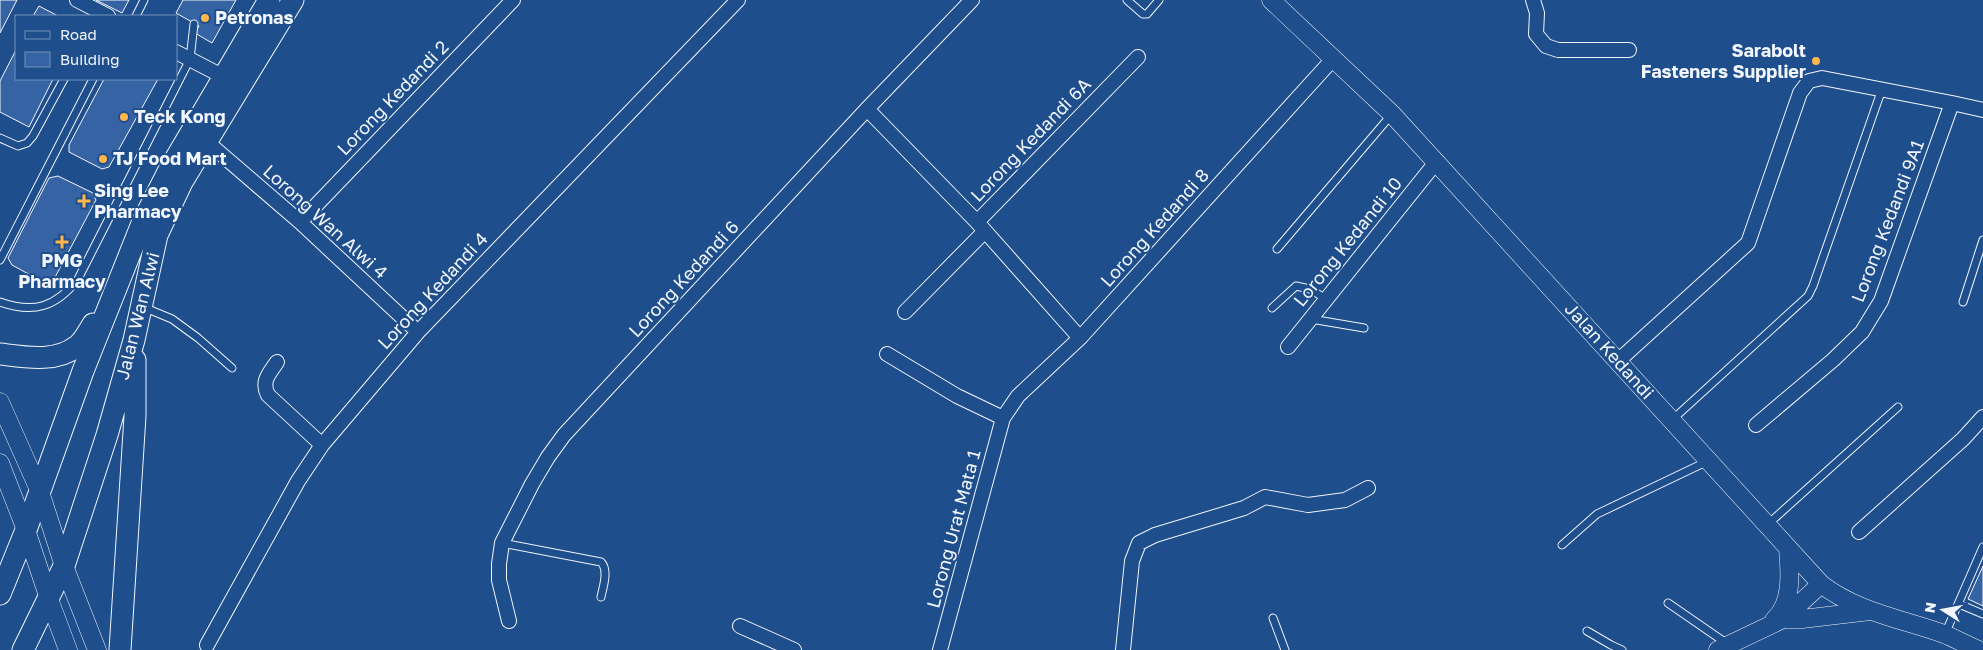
<svg xmlns="http://www.w3.org/2000/svg" width="1983" height="650" viewBox="0 0 1983 650" font-family="'Golos Text',sans-serif">
<style>
.building{fill:#3563a3;stroke:#f2f6ff}
.lines{fill:none;stroke-linecap:round;stroke-linejoin:round}
.service-casing{stroke:#f2f6ff;stroke-width:9}
.minor-casing{stroke:#f2f6ff;stroke-width:16}
.tertiary-casing{stroke:#f2f6ff;stroke-width:19}
.primary-casing{stroke:#f2f6ff;stroke-width:23}
.service{stroke:#1f4e8c;stroke-width:7}
.minor{stroke:#1f4e8c;stroke-width:14}
.tertiary{stroke:#1f4e8c;stroke-width:18}
.primary{stroke:#1f4e8c;stroke-width:21}
.poi-dot{fill:#ffb74d;stroke:#1f4e8c;stroke-width:2}
.labels{text-anchor:middle;stroke-width:4;stroke-linejoin:round;paint-order:stroke}
.poi-label{font-size:18px;font-weight:bold;fill:#f2f6ff;stroke:#1f4e8c;text-anchor:start}
.street-label{font-size:18px;fill:#f2f6ff;stroke:#1f4e8c}
</style>
<rect width="100%" height="100%" fill="#1f4e8c"/>
<!-- building -->
<path class="building" d="M 0,0 L 17,0 L 0,33 Z
M 96,0 L 129,0 L 122,13 Z
M 183,0 L 236,0 L 212,43 L 195,33 L 199,26 L 176,13 Z
M 39,6 L 58,16 L 33,16 Z
M 16,50 L 16,79 L 53,79 L 29,127 L 0,112 L 0,81 Z
M 104,79 L 158,79 L 109,167 L 102,169 L 69,152 L 69,145 Z
M 58,176 L 93,193 L 96,200 L 52,283 L 47,284 L 12,265 L 8,258 L 49,178 Z
M 1983,566 L 1983,606 L 1968,599 Z"/>
<g class="lines">
<!-- service casing -->
<g class="service-casing">
<path id="service" d="M 1127,0 L 1143,14 L 1147,14 L 1159,0
M 136,16 L 144,0
M 0,138 L 18,146 L 27,143 L 33,136 L 64,79
M 1277,249 L 1392,114
M 0,260 L 93,79
M 0,302 C 34,314 56,307 78,279 L 190,59 L 194,24
M 1963,302 L 1983,240
M 143,307 L 172,319 L 198,338 L 232,368
M 1272,308 L 1296,286 L 1310,289 L 1326,299
M 1311,319 L 1364,328
M 1672,420 L 1808,296 L 1813,286 L 1882,89
M 1767,525 L 1898,407
M 502,543 L 601,562 C 609,570 603,587 601,597
M 1562,545 L 1597,514 L 1708,461
M 1668,603 L 1726,643
M 1959,604 L 1983,614
M 1273,618 L 1285,650
M 1587,631 L 1611,645 L 1622,650
M 1945,634 L 1983,547"/>
</g>
<!-- minor casing -->
<g class="minor-casing">
<path id="minor" d="M 77,0 L 108,16
M 1533,0 L 1537,13 L 1536,34 L 1546,46 L 1558,50 L 1629,50
M 176,52 L 224,77
M 867,109 L 977,222 L 1138,57
M 206,141 L 300,222 L 418,332
M 300,222 L 513,0
M 977,222 L 1080,338
M 905,312 L 985,231
M 1288,347 L 1437,161
M 887,354 L 957,396 L 1003,418
M 1618,361 L 1748,243 L 1800,93 L 1809,81 L 1822,78 L 1952,103 L 1983,110
M 277,362 C 269,374 261,381 268,395 L 322,445
M 1756,425 L 1833,360 L 1862,332 L 1881,301 L 1952,103
M 1859,532 L 1963,439 L 1983,417
M 509,621 L 499,580 L 499,564 L 502,543 L 532,484 L 548,457 L 564,435 L 867,109 L 972,0
M 740,626 L 794,650
M 207,645 L 298,481 L 322,445 L 418,332 L 738,0
M 940,650 L 1003,418 L 1018,396 L 1080,338 L 1333,59
M 1123,650 L 1132,561 L 1139,543 L 1155,535 L 1244,508 L 1265,497 L 1308,505 L 1345,500 L 1368,488"/>
</g>
<!-- tertiary casing -->
<g class="tertiary-casing">
<path id="tertiary" d="M 1271,0 L 1392,114 L 1821,584 C 1857,612 1902,619 1944,634 C 1956,639 1967,645 1979,650
M 0,402 L 40,492 L 64,566 L 97,650
M 0,463 L 26,530 L 49,599 L 68,650
M 1783,619 L 1802,619 L 1870,611
M 1774,620 C 1793,603 1790,572 1788,549
M 1718,650 L 1783,619 L 1821,584"/>
</g>
<!-- primary casing -->
<g class="primary-casing">
<path id="primary" d="M 0,354 C 25,357 56,363 77,346 C 84,341 88,332 93,324
M 0,594 L 26,530 L 83,371 L 143,221 L 170,168 L 269,0
M 23,650 L 64,566 L 107,435 L 134,340 L 157,235 L 182,182 L 293,0
M 120,650 L 135,416 L 135,360"/>
</g>
<!-- service -->
<use href="#service" class="service"/>
<!-- minor -->
<use href="#minor" class="minor"/>
<!-- tertiary -->
<use href="#tertiary" class="tertiary"/>
<!-- primary -->
<use href="#primary" class="primary"/>
</g>
<!-- markers -->
<g class="poi-dot">
<circle cx="205" cy="18" r="5"/>
<circle cx="1816" cy="61" r="5"/>
<circle cx="124" cy="117" r="5"/>
<circle cx="103" cy="159" r="5"/>
<path d="M81.5 193.5h5v5h5v5h-5v5h-5v-5h-5v-5h5z"/>
<path d="M59.5 234.5h5v5h5v5h-5v5h-5v-5h-5v-5h5z"/>
</g>
<g class="labels">
<!-- poi labels -->
<g class="poi-label">
<text x="215" y="24">Petronas</text>
<text x="1806" y="57" text-anchor="end">Sarabolt<tspan x="1806" dy="21">Fasteners Supplier</tspan></text>
<text x="134" y="123">Teck Kong</text>
<text x="113" y="165">TJ Food Mart</text>
<text x="94" y="197">Sing Lee<tspan x="94" dy="21">Pharmacy</tspan></text>
<text x="62" y="267" text-anchor="middle">PMG<tspan x="62" dy="21">Pharmacy</tspan></text>
</g>
<!-- street labels -->
<g class="street-label">
<text transform="translate(393 98) rotate(-46)" y="6">Lorong Kedandi 2</text>
<text transform="translate(1031 140) rotate(-46)" y="6">Lorong Kedandi 6A</text>
<text transform="translate(1888 221) rotate(-69)" y="6">Lorong Kedandi 9A1</text>
<text transform="translate(325 222) rotate(42)" y="6">Lorong Wan Alwi 4</text>
<text transform="translate(1155 228) rotate(-48)" y="6">Lorong Kedandi 8</text>
<text transform="translate(1348 242) rotate(-51)" y="6">Lorong Kedandi 10</text>
<text transform="translate(684 279) rotate(-47)" y="6">Lorong Kedandi 6</text>
<text transform="translate(433 291) rotate(-47)" y="6">Lorong Kedandi 4</text>
<text transform="translate(138 316) rotate(-76)" y="6">Jalan Wan Alwi</text>
<text transform="translate(1609 351) rotate(48)" y="6">Jalan Kedandi</text>
<text transform="translate(954 529) rotate(-75)" y="6">Lorong Urat Mata 1</text>
</g>
</g>
<!-- legend -->
<rect x="15" y="15" width="162" height="65" fill="#1f4e8c" stroke="#7391ba"/>
<rect x="25" y="31" width="25" height="8" fill="#1f4e8c" stroke="#7391ba"/>
<text x="60" y="40" font-size="15" fill="#f2f6ff">Road</text>
<rect x="25" y="52" width="25" height="15" fill="#3563a3" stroke="#7391ba"/>
<text x="60" y="65" font-size="15" fill="#f2f6ff">Building</text>
<!-- north arrow -->
<g transform="translate(1943 610) rotate(281)" stroke="#1f4e8c" stroke-width="4" paint-order="stroke">
<path d="M0-4L9 19L0 12L-9 19Z" fill="#f2f6ff"/>
<text y="-8" font-size="14" font-weight="bold" text-anchor="middle" fill="#f2f6ff">N</text>
</g>
</svg>
